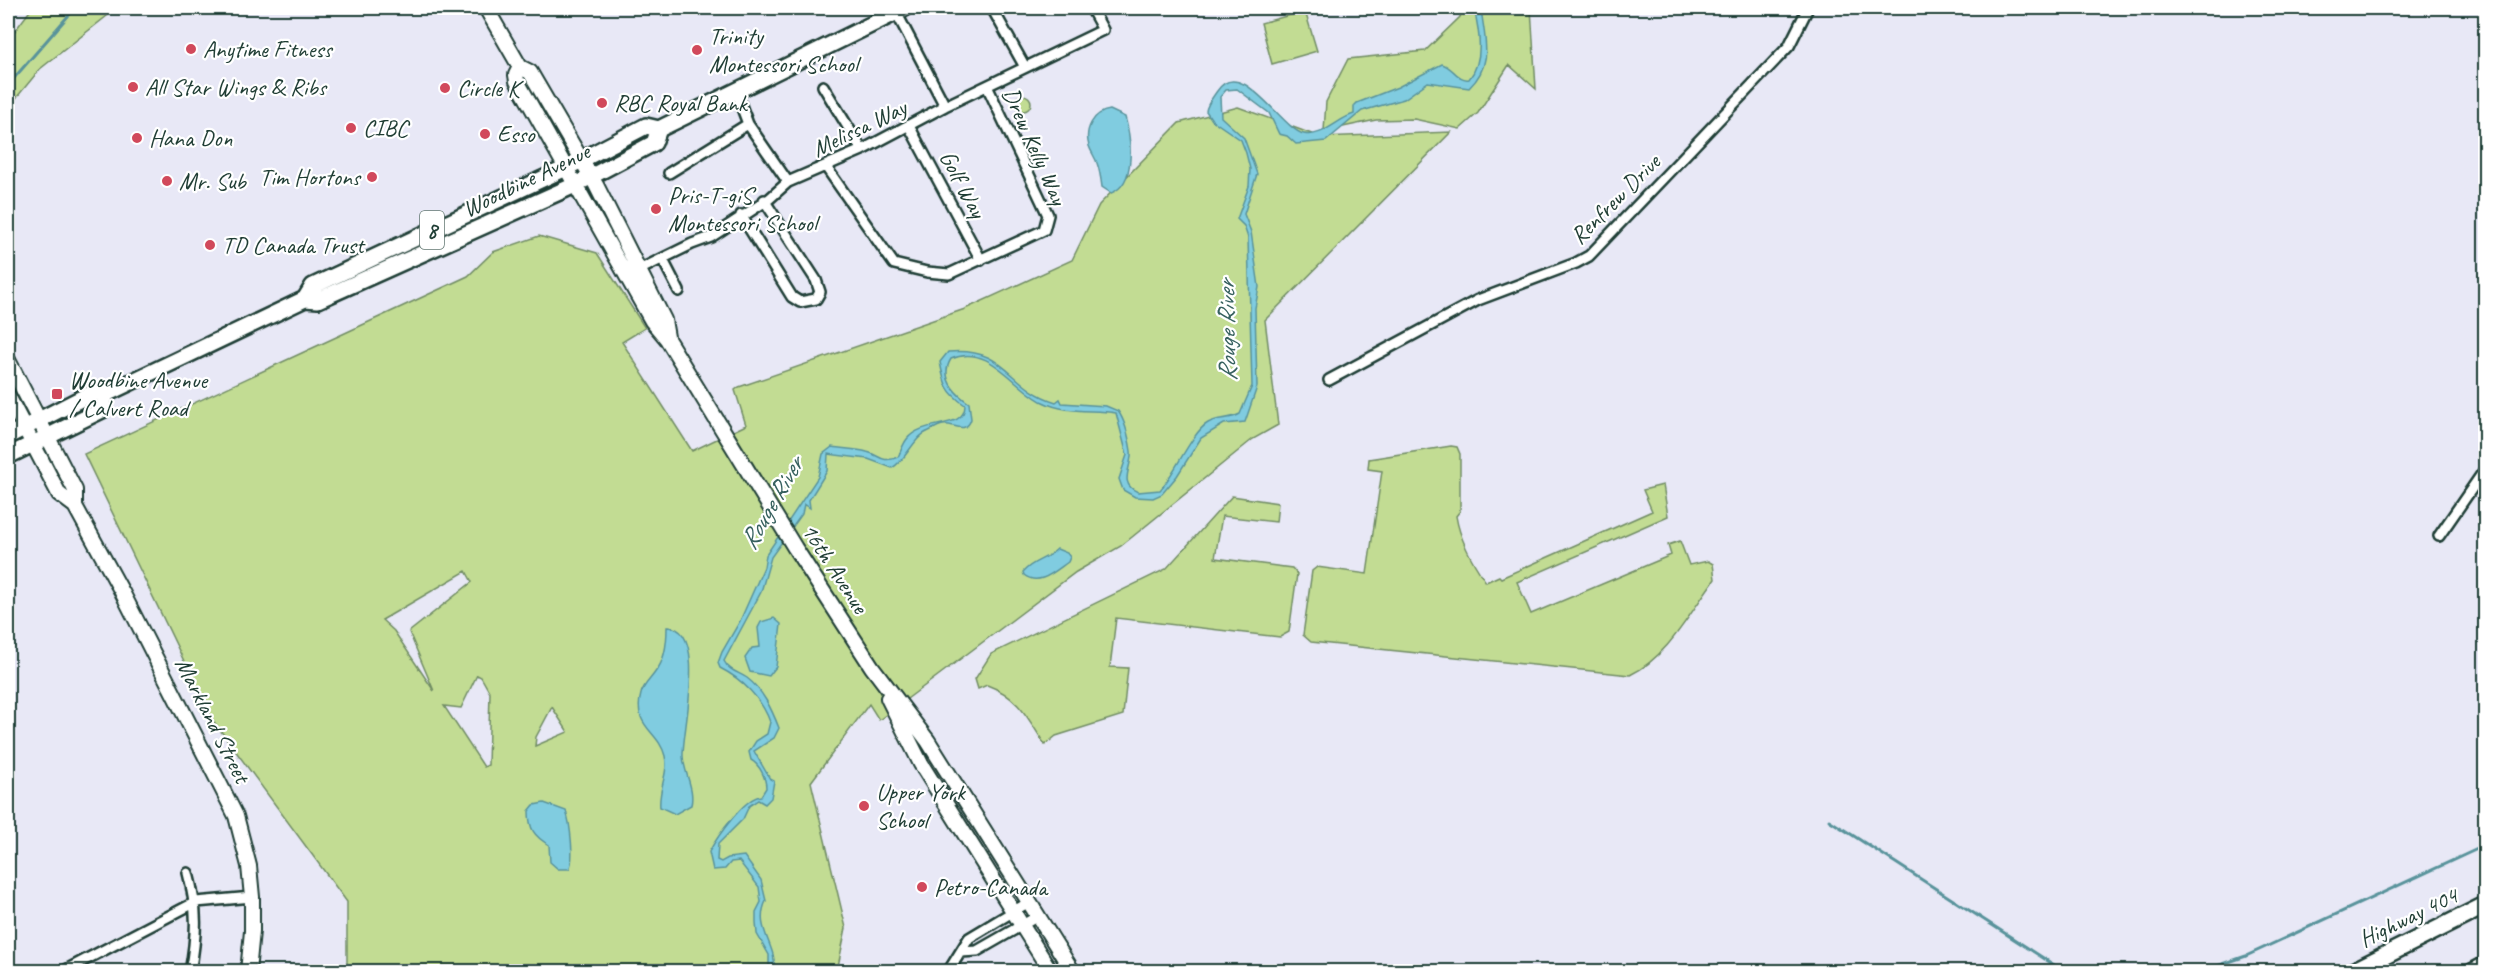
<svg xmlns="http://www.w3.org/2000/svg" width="2493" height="979" viewBox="0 0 2493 979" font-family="Caveat,sans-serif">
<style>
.green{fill:#c2dc93;stroke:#708c64;stroke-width:1.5;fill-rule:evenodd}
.water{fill:#80cce0;stroke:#59939b;stroke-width:1.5}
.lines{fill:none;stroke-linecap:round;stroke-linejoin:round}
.stream{stroke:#59939b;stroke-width:3}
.street-casing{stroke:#1f3d34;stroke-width:14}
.secondary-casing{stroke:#1f3d34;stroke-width:18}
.primary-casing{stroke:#1f3d34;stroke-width:20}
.highway-casing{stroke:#1f3d34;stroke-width:21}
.street{stroke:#fff;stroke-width:9}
.secondary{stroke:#fff;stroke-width:14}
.primary{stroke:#fff;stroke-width:15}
.highway{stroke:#fff;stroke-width:16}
.poi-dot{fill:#d1495b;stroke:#fff;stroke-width:2}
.labels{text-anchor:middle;stroke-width:4.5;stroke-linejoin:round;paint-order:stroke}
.shield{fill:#fff;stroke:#627771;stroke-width:1.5}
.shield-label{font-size:22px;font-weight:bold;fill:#1f3d34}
.poi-label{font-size:24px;fill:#1f3d34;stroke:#fff;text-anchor:start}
.street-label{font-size:24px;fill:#1f3d34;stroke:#fff}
.water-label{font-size:26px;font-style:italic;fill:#37615f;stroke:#fff}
</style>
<rect width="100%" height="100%" fill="#e8e8f6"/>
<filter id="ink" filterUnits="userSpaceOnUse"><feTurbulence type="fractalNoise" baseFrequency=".0167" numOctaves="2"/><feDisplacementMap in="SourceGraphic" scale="12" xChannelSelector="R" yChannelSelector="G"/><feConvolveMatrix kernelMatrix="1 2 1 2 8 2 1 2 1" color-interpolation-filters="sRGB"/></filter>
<g filter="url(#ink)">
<!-- green -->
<path class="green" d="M 32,8 L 117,8 L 40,69 L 8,108 L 8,40 Z
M 1462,8 L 1531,8 L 1536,89 L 1509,65 L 1478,113 L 1460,129 L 1414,119 L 1376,120 L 1324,131 L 1326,102 L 1348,59 L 1425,51 L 1460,17 Z
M 1305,11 L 1317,51 L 1272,64 L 1261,23 Z
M1015 103a8 8 0 1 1 16 0a8 8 0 1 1-16 0Z
M 1238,107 L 1320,137 L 1451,132 L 1265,320 L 1278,425 L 1253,439 L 1121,546 L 1076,572 L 879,720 L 869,704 L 811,782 L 846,928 L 837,971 L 347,971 L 347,902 L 212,719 L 84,454 L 468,276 L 493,252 L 539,236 L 597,253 L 645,328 L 622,342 L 692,451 L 746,425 L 735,390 L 739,387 L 965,309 L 1072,260 L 1099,205 L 1179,123 ZM 466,571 L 472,582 L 409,632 L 434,691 L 394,631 L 382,620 ZM 477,675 L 481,677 L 490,693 L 488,765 L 484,767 L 444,706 L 461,708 ZM 552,707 L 568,732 L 535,746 L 536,737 Z
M 1451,446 L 1457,447 L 1460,454 L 1460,511 L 1456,516 C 1460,540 1472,562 1486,582 L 1499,576 L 1501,578 L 1652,511 L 1643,490 L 1663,485 L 1668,516 L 1517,582 L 1531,614 L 1671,555 L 1668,545 L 1680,541 L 1689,565 L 1708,561 L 1713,564 L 1715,579 C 1690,612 1668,657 1630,675 L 1311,642 L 1303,635 L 1312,571 L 1317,567 L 1367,574 L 1382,471 L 1368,469 L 1369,459 Z
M 1232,496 L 1278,503 L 1276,522 L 1222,516 L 1215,558 L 1292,568 L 1297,574 L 1289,632 L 1280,637 L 1116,618 L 1110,667 L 1128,668 L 1123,715 L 1056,736 L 1045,745 C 1028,718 1018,696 987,685 L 978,689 L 975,679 L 991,654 L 1166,569 Z"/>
<!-- water -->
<path class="water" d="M 1474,8 L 1481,8 C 1484,38 1495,63 1469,88 L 1428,82 L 1404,99 L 1362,111 L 1326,141 L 1296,144 L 1287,136 L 1279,134 L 1269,113 L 1237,89 L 1226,90 L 1220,97 L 1221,117 L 1244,138 L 1257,174 L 1244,214 L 1251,232 L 1259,287 L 1255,308 L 1257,387 L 1245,422 L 1224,424 L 1201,438 L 1177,476 L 1162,494 L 1153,498 L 1135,497 L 1123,490 L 1119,479 L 1127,455 L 1116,413 C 1091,409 1067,414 1043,402 C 1015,389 989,342 951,359 C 940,377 953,392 969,403 L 971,419 C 966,435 954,423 943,425 C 938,426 933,429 929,431 C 913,437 907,460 892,468 L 868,459 L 828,454 L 827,471 L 809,500 L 810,508 L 804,504 L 802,514 L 771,557 L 761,592 L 724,661 C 729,671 738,672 747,678 C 763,690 772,710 779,728 L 774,738 L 754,751 L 770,779 L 774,781 L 771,798 L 765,804 L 758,800 L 749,806 L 743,819 L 718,844 L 717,860 L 721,862 L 728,858 L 744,856 L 761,880 L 766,901 C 753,929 778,945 774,971 L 769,971 L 769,955 L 757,934 L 756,922 L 756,912 L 761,902 L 759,887 L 739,861 L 731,862 L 725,869 L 713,870 L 709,852 C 717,837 745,797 761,796 L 766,788 C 766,778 760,765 751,760 L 749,752 L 756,741 L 767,734 L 770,722 C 762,699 742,679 720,668 L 718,663 L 722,652 L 740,621 L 764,567 L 766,555 L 818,477 L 823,454 L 832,447 C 843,449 856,449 867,452 C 880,455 881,464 898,457 C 901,451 903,444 907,439 C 924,418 965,431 965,405 C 946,392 944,383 940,362 L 948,352 C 1008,346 1008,388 1056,402 L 1060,399 L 1062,403 L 1106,406 L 1118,411 C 1125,421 1129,438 1131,451 C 1133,467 1117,483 1138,492 L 1160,490 C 1175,473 1192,432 1208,423 C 1218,417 1230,420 1240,414 L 1252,386 L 1248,238 L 1244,226 L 1237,219 L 1249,186 L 1250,169 L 1246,153 L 1241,140 L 1212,120 L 1206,111 C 1207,104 1213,97 1217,91 C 1241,54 1282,130 1304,134 C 1322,138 1338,118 1354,114 L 1354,106 L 1357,103 L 1398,87 L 1442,64 C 1453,67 1458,81 1469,79 C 1485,60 1479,30 1474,8 Z
M 1110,110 L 1125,117 C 1131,138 1137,184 1111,193 L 1102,187 C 1101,179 1100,171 1097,163 C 1095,157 1091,152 1089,146 C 1084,130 1093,112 1110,110 Z
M 1057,549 L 1067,553 L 1070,557 L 1068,562 C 1055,571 1039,587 1024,575 L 1023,572 C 1033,560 1046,560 1057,549 Z
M 774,618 L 781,624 L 776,667 L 769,676 L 750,672 L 745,658 L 752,648 L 760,647 L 758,628 L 761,622 Z
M 667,627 C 709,626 682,732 683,756 C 684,773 695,789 691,805 L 675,814 L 660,807 C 658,789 669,774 665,756 C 659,731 632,727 641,694 C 643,685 651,679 656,671 C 665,660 667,641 667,627 Z
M 544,803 L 566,811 C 570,822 575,861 569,869 L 558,869 L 550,862 L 549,845 C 534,836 529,829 529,811 L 534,805 Z"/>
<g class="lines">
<!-- stream -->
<path class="stream" d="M 8,85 L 75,8
M 1829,820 L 2065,972
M 2200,972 L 2246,956 L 2486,845"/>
<!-- street casing -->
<g class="street-casing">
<path id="street" d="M 992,8 L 1025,67
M 896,12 L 945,106
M 823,86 L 862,150
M 736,92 L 748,124 L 788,182
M 909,126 L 981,260
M 826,167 L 894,264 L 927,272 L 949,274 L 1044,230 L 1048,215 L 987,86
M 669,173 L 748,124
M 741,215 L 792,297 L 800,302 L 816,299 L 820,292 L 816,280 L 764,200
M 663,260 L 679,291
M 639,270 L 692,244 L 711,237 L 769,199 L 788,182 L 862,150 L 945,106 L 1103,30 L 1091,8
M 1329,380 L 1478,300 L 1576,263 L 1589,256 L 1789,46 L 1808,8
M 2439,536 L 2486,468
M 188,873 C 198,910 197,934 190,972
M 961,952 L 977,951 L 1038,916
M 62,972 L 196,902 L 252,897
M 948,972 L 969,938 L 1029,902"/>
</g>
<!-- secondary casing -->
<g class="secondary-casing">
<path id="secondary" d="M 486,8 L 520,67 L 530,72 L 596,185 L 664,320 L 667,337
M 520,67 L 516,75 L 517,81 L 652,321 L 667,339 L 795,548 L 872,667 L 928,741 L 1073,972
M 8,360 L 75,490 L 75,506
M 8,396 L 59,494 L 75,506 L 122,592 L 236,816 L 249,866 L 252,897 L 252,931 L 248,972
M 888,698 L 921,764 L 1051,972"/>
</g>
<!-- primary casing -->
<g class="primary-casing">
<path id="primary" d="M 305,299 L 313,286 L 566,168 L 646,126 L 659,129 L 905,8
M 8,436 L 92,393 L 106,394 L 305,299 L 318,300 L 575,185 L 654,143 L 659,129
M 8,456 L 102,410 L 106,394"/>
</g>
<!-- highway casing -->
<g class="highway-casing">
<path id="highway" d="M 2352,972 L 2486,905
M 2473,972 L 2486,965"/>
</g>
<!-- street -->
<use href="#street" class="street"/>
<!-- secondary -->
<use href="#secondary" class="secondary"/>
<!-- primary -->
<use href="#primary" class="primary"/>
<!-- highway -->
<use href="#highway" class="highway"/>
</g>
</g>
<!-- markers -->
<g class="poi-dot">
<circle cx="191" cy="49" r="6"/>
<circle cx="697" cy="50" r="6"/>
<circle cx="133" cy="87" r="6"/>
<circle cx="445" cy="88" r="6"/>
<circle cx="602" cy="103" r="6"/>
<circle cx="351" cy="128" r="6"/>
<circle cx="485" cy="134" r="6"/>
<circle cx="137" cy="138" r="6"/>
<circle cx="372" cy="177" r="6"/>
<circle cx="167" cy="181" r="6"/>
<circle cx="656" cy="209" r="6"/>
<circle cx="210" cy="245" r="6"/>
<rect x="51" y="388" width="12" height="12" rx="3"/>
<circle cx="864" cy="806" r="6"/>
<circle cx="922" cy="887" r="6"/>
</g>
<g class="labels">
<!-- shield labels -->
<rect class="shield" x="420" y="211" width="24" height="38" rx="4.5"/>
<g class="shield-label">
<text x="432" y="238">8</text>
</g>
<!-- poi labels -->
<g class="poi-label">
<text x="709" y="44">Trinity<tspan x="709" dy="28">Montessori School</tspan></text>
<text x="203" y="57">Anytime Fitness</text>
<text x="145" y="95">All Star Wings &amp; Ribs</text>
<text x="457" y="96">Circle K</text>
<text x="614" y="111">RBC Royal Bank</text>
<text x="363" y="136">CIBC</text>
<text x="497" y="142">Esso</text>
<text x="149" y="146">Hana Don</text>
<text x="360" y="185" text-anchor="end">Tim Hortons</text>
<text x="179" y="189">Mr. Sub</text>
<text x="668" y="203">Pris-T-giS<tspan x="668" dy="28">Montessori School</tspan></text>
<text x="222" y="253">TD Canada Trust</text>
<text x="69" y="388">Woodbine Avenue<tspan x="69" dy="28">/ Calvert Road</tspan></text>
<text x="876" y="800">Upper York<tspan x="876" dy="28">School</tspan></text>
<text x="934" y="895">Petro-Canada</text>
</g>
<!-- street labels -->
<g class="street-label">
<text transform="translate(859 128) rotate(-26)" y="8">Melissa Way</text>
<text transform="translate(1035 146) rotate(66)" y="8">Drew Kelly Way</text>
<text transform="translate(526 180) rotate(-26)" y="8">Woodbine Avenue</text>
<text transform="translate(963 184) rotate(62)" y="8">Golf Way</text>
<text transform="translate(1615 199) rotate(-45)" y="8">Renfrew Drive</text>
<text transform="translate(835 568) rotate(57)" y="8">16th Avenue</text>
<text transform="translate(213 720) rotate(63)" y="8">Markland Street</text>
<text transform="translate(2408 917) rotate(-26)" y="8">Highway 404</text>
</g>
<!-- water labels -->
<g class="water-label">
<text transform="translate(1226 331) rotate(-91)" y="9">Rouge River</text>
<text transform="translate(771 503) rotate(-60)" y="9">Rouge River</text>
</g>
</g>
<!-- margin -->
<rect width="2493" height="979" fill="none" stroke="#fff" stroke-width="30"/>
<rect x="15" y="15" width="2463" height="949" fill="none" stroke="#1f3d34" stroke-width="2" filter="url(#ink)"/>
</svg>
